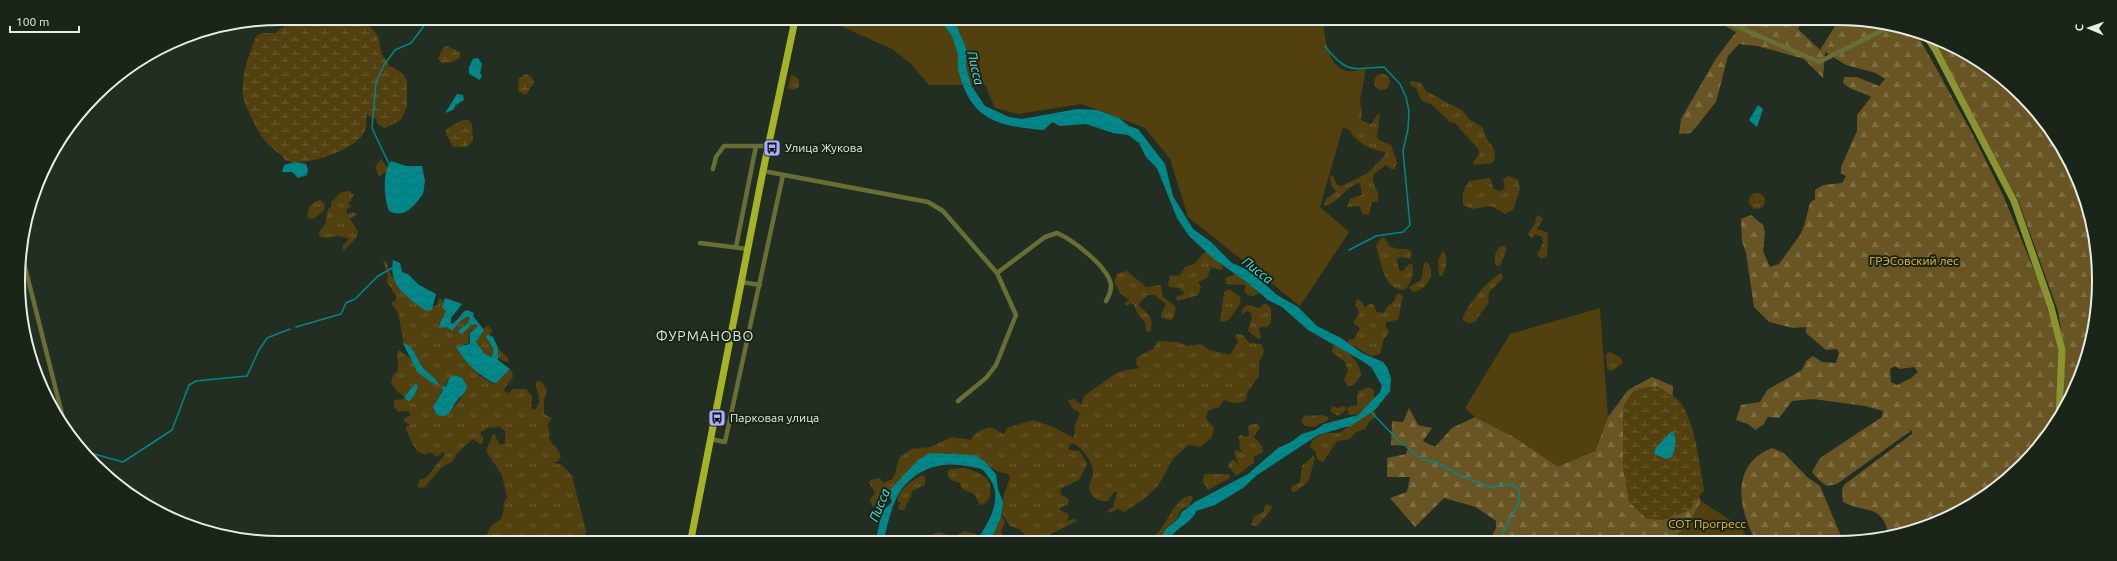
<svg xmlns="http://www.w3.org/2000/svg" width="2117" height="561" viewBox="0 0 2117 561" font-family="Ubuntu,sans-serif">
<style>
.grass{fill:url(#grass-tufts);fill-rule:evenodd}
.forest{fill:url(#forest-firs);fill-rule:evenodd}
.wetland{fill:url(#wetland-marsh)}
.green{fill:#52400e}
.water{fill:url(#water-waves)}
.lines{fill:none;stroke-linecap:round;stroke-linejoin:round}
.stream{stroke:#00888b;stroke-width:1.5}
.minor{stroke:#686f35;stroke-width:4.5}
.secondary{stroke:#8a9532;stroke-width:7}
.primary{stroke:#a5b328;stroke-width:7}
.labels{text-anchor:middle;stroke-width:4;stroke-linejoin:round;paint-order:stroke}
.poi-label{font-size:12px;fill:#e6ede6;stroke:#1a2419;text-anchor:start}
.park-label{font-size:12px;fill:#eebe39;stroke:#1a2419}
.water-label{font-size:13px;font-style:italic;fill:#56e5e9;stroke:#1a2419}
.quarter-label{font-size:14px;letter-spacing:1px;fill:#dbe9d9;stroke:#1a2419}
.rim{fill:none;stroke:#e6ede6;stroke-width:2}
</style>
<defs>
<pattern id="grass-tufts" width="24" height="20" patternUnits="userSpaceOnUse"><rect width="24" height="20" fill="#52400e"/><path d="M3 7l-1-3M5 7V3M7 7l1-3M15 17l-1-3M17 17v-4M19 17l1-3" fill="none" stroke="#6b5c31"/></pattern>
<pattern id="forest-firs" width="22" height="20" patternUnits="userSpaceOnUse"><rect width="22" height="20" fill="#695523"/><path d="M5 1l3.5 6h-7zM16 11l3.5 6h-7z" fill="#7e6e43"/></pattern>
<pattern id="wetland-marsh" width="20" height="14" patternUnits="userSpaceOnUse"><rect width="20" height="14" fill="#52400e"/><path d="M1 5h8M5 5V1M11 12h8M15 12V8" fill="none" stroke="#6b5c31"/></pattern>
<pattern id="water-waves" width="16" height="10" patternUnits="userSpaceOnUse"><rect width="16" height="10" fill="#00888b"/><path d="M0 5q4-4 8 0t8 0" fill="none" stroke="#1c6e6f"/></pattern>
</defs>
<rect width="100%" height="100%" fill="#232e22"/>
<!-- grass -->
<path class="grass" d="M1374 82a8 8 0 1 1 16 0a8 8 0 1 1-16 0Z
M 791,75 L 795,76 L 799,80 L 799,87 L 794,90 L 788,88 Z
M 1412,81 L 1421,83 L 1426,91 L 1463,111 L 1469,119 L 1482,127 L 1488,141 L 1494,149 L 1495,158 L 1492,163 L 1474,165 L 1473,162 L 1479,155 L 1478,149 L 1455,123 L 1450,122 L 1432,105 L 1421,100 L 1416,88 L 1411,86 L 1409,83 Z
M 1360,102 L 1362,111 L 1361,120 L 1369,124 L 1372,123 L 1377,115 L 1380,114 L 1377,137 L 1379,140 L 1391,145 L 1397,163 L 1394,169 L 1391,169 L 1386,165 L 1374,174 C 1370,185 1381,191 1378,201 L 1372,202 L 1369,215 L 1363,214 L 1359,206 L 1347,207 L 1350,199 L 1362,195 L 1360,183 C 1347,184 1335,208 1324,205 L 1326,199 L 1336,192 L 1331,184 L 1330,175 L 1333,176 L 1337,185 L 1342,186 L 1368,173 L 1385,155 L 1385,152 C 1370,150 1355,142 1348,128 L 1357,103 Z
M 381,159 L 389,170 L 379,176 L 375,167 Z
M 1509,176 L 1518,180 L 1520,189 L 1513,210 L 1505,214 L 1491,206 L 1472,209 L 1463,205 L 1463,192 L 1469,181 L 1490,178 L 1494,189 L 1500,191 L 1505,188 L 1503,179 Z
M 349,191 L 354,195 L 348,204 L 352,206 L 347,209 L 346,212 L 348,214 L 354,212 L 357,214 L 350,219 L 358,232 L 356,238 L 343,251 L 343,246 L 349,239 L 339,236 L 323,238 L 318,234 L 325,224 L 328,209 L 331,207 L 331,202 L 342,192 Z
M1749 201a8 8 0 1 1 16 0a8 8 0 1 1-16 0Z
M 320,200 L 325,204 L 324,210 L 315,218 L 309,219 C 305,211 311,202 320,200 Z
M 1539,215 L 1543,219 L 1537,229 L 1548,233 L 1547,256 L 1541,259 L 1537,254 L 1543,243 L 1542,237 L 1536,234 L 1532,238 L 1528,234 L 1535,223 L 1536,217 Z
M 1382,237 L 1385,238 L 1389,246 L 1398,249 L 1408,249 L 1412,253 L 1410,259 L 1401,257 L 1396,259 L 1400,271 L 1403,271 L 1409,264 L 1412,264 C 1415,272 1411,285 1404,290 C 1383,290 1381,260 1376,246 Z
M 1504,246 L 1507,248 L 1500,266 L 1497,266 L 1495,264 L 1495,255 L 1499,247 Z
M 1206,251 L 1221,263 L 1223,269 L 1220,270 L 1211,267 L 1207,278 L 1198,282 L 1201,287 L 1198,295 L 1178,301 L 1176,299 L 1177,296 L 1183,295 L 1184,292 L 1179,288 L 1170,287 L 1168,285 L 1170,276 L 1180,275 L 1185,267 L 1194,264 Z
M 1443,251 C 1449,257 1446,269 1442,276 L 1439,276 L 1438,260 Z
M 383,261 L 386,261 L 391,276 L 431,308 L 437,305 L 439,299 L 442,299 L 447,314 L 438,326 L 440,328 L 449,325 L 450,331 L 453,331 L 457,322 L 468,316 L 471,318 L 468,324 L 460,329 L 460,332 L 472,324 L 478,324 L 477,327 L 470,332 L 468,344 L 457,346 L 480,376 L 493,384 L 509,370 L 512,371 L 513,377 L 504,389 L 505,392 L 508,393 L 513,389 L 526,389 L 532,396 L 531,408 L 534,410 C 545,401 534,390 536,381 L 542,382 L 547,390 L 544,399 L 544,414 L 552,418 L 547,426 L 550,432 L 549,438 C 552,446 559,447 561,457 L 557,462 L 551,462 L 562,465 L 572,476 L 586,531 L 585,539 L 485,538 L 491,526 L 501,519 L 504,510 L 503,505 L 507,497 L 502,475 L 486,451 L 492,436 L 494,434 L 500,445 L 505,443 L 505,431 L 500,427 L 488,428 L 480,433 L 483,437 L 483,443 L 480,444 L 473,439 L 457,453 L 453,461 L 442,467 L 425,487 L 419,488 L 417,485 L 420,480 L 426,478 L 445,454 L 443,452 L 436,457 L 432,453 L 423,454 L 417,451 C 414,447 406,432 406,427 L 410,425 L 404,421 L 404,418 L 410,416 L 410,413 L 408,411 L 398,412 L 394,406 L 394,400 L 403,399 L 404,396 L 398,392 L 391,383 L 393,375 L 398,371 L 397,352 L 399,350 L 411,359 L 419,371 L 404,345 L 398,312 L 391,303 L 396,300 L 396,296 L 387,282 L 388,276 ZM 456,375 L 462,379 L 467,389 C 460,398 452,413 443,416 L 435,403 L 448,380 Z
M 1427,262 C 1437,272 1427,291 1412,292 L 1409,287 L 1421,280 L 1424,264 Z
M 1127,271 L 1146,287 L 1161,285 L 1163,297 L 1176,307 L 1173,319 L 1171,320 L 1162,318 L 1161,315 L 1166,304 L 1154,295 L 1147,295 L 1139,304 L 1140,307 C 1149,314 1153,318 1151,330 L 1149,332 L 1146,331 L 1145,322 L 1138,315 L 1134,305 L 1131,303 L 1126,306 L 1125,303 L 1129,300 L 1120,293 L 1114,281 L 1118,273 Z
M 1501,273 L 1503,278 L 1489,292 L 1488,304 L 1482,311 L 1475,322 L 1469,323 L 1463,321 C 1460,312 1491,277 1501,273 Z
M 1235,274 L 1260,291 L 1259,293 L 1253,296 L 1247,295 L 1244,290 L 1246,285 L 1226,284 L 1225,278 Z
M 1229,289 L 1239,296 L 1241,302 L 1229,320 L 1223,322 L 1220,321 L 1224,292 Z
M 1398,293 L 1403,296 L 1398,320 L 1386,322 L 1386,327 L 1389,332 L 1384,339 L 1380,354 L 1371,356 L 1348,343 L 1348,340 L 1354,339 L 1360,328 L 1354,324 L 1354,321 C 1359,314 1361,313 1355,305 L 1357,299 L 1360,300 L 1365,307 L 1370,304 L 1373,304 L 1377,312 L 1384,313 L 1387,307 L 1394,301 Z
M 1264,304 L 1267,304 L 1271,308 L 1271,323 L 1267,327 L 1261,327 L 1259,329 L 1261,338 L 1258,339 L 1248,331 L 1252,318 L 1250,312 L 1247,311 L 1242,314 L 1241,311 L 1246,305 L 1260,308 Z
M 488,326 L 492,330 L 491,334 L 488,334 C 492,349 509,353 509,363 L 498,358 L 489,358 L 478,346 L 476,340 L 482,329 Z
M 1237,334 L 1243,335 L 1249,343 L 1262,344 L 1264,352 L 1259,363 L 1259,376 L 1248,391 L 1246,400 C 1237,405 1232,403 1224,400 L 1219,407 L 1208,411 L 1206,419 L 1214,428 L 1212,437 L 1200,447 L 1188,445 L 1173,459 L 1158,486 L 1144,499 L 1124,512 L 1118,509 L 1109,513 L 1108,510 L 1113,507 L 1117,492 L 1114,492 L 1108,501 C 1099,502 1091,497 1089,489 C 1089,482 1094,477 1093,470 C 1092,461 1081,447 1073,443 L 1070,444 L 1068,450 L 1080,451 L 1087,464 L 1079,480 L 1060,489 L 1061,495 L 1069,499 L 1068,505 L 1061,507 L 1060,510 L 1068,514 L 1069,517 L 1066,521 L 1075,519 L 1077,521 L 1045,537 L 1028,537 L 1019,529 L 1010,526 L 1001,512 L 1002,501 L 1010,477 L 1008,474 L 996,471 L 986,464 L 948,460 L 900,480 L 882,511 L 875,510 L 870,501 L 871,498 L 875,493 L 869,482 L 871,480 L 880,478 L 883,483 L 892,479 L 895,474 L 899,458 L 911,449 L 930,447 L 952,437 L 971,440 C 973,434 985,426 992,428 C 997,429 999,433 1004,434 L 1007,428 L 1033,420 L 1054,427 L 1073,438 L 1075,432 L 1074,427 L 1080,413 L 1072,408 L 1068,400 L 1074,399 L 1081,405 L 1084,396 L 1118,372 L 1139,368 L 1136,363 L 1137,357 L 1153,349 L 1158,341 L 1177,342 L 1188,346 L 1200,344 L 1210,350 L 1230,355 L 1238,342 L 1235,336 Z
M 1336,345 C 1348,352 1360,361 1361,375 L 1354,385 L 1348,386 L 1344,380 L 1348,371 L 1345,362 L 1332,352 L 1333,346 Z
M 1610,352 L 1620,357 L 1623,362 L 1617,368 L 1610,371 L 1607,369 L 1606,354 Z
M 1368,387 L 1374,390 L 1374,399 L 1358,414 L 1349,415 L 1347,409 L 1349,407 L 1357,405 L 1357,397 L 1359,391 Z
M 1332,406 L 1337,408 L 1343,406 L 1346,407 L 1346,410 L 1338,416 L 1330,411 Z
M 1375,411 L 1376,416 L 1369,422 L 1365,429 L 1356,432 L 1350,439 L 1337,441 L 1323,462 L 1318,460 L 1315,451 L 1310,447 C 1313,433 1329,432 1340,433 L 1353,422 Z
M 1322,415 L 1328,417 L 1328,420 L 1314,427 L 1305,426 L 1301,421 L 1304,416 Z
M 1257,423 L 1260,427 L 1254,437 L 1262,446 L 1263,452 L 1254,457 L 1254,463 C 1247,465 1244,473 1236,475 L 1228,466 L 1231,460 L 1234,460 L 1239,466 L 1234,452 L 1237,450 L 1242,452 L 1239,446 L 1240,443 L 1238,437 L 1240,435 L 1246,437 L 1249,435 L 1248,426 Z
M 1313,456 L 1315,458 L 1308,482 L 1296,491 L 1293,492 L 1291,489 L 1292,486 L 1300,482 L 1302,466 Z
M 964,468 C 970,469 980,473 985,477 C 994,484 992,503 980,505 L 974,494 L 962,489 L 960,483 L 951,480 L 947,474 L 949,469 Z
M 1205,474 L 1227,474 L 1230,475 L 1230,478 L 1208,490 L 1202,480 Z
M 922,475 L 925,476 L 925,485 L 912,491 L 911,497 L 906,504 L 905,510 L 899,510 L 898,507 L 901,502 L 898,502 C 897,490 913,480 922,475 Z
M 1191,496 L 1193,498 L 1189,506 L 1181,510 L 1177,519 L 1170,525 L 1160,540 L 1152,540 C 1154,536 1157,534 1160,530 C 1168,521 1177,495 1191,496 Z
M 1267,504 L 1272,507 L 1271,510 L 1257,526 L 1251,525 L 1254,517 L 1264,511 L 1264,508 Z
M 1000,515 L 1004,519 L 1005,523 L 1001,531 L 1002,539 L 991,539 Z
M 964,531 L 976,534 L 980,539 L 959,539 L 958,534 Z
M 939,532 L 948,535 L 952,539 L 931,539 L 933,534 Z"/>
<!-- forest -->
<path class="forest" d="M 1718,22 L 1802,23 L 1798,29 L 1820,50 L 1837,23 L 1887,23 L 1916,32 L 1972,133 L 2003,195 L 2039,282 L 2061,350 L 2055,423 L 2010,478 L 1937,523 L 1889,536 C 1882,503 1867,514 1843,502 L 1842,489 L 1845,484 L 1912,434 L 1912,430 L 1837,484 L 1827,486 L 1819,480 L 1812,472 L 1820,458 L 1882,417 L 1883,411 L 1865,406 L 1813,399 L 1792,401 L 1779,418 L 1768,417 L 1763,425 L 1755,430 L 1748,424 L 1736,420 L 1741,405 L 1760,402 L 1767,390 L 1802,370 L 1806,361 L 1813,356 L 1822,362 L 1836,363 L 1839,353 L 1837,349 L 1826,350 L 1806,333 L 1806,327 L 1793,328 L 1769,322 L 1754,307 L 1746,253 L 1742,241 L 1741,219 L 1751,215 L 1763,225 L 1765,233 L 1763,251 L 1770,267 L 1779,264 L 1800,235 L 1804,226 L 1810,203 L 1815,199 L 1815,190 L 1823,185 L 1842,183 L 1846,176 L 1841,173 L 1841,167 L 1857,131 L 1857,115 L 1871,97 C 1860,90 1855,93 1843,83 L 1844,77 L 1857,77 L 1879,86 L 1885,79 L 1876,73 L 1846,65 L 1825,52 L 1823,78 L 1804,59 L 1757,46 L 1739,44 L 1728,56 L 1716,102 L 1691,133 L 1679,134 L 1681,119 L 1715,60 L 1736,32 ZM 1895,366 L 1900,369 L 1914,367 L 1918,372 L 1911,378 L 1897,385 L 1891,382 L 1890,369 Z
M 1930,36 C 1942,39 1952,46 1963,52 C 2052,99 2107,201 2097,302 C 2096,312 2096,323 2094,332 C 2087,359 2074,386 2064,412 L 2064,350 L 2058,311 L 2018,200 Z
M 1652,377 L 1673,386 L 1672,413 L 1688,479 L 1701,501 L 1689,524 L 1672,540 L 1490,540 L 1496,528 L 1496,521 L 1476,507 L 1444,498 L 1415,527 L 1390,498 L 1407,492 L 1410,477 L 1387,477 L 1387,458 L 1406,454 L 1408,446 L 1391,445 L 1392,421 L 1403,422 L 1409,408 L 1418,425 L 1432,428 L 1423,441 L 1435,447 L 1452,428 L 1475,417 L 1514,437 L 1558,466 L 1595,451 L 1608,417 L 1628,390 Z
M 1772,448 L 1784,453 L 1807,477 L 1820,486 L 1843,541 L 1756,541 C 1738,509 1730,464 1772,448 Z"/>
<!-- wetland -->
<path class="wetland" d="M 295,18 L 357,18 L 370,26 L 378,36 L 382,55 L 390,66 L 401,72 L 407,80 L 407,107 L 400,121 L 384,128 L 378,124 L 376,119 L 367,115 C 366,121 367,126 364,133 C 354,150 306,167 287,161 C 283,159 282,155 278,153 C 265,143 258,132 251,117 C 249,111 245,106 244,100 C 239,80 249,53 257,35 L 263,33 L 275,33 Z
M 446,46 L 460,52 L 460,58 L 452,62 L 442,63 L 438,59 L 442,50 Z
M 526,74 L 532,77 L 534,83 L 526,95 L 518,91 L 519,78 Z
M 463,120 L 469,120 L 472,125 L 473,141 L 466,147 L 453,147 L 446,134 L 446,129 Z
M 1657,386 C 1664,391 1675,396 1680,402 C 1695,421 1700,467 1704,490 L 1690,510 L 1664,520 L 1647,519 L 1629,502 L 1623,468 L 1623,411 L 1624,405 L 1635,389 Z"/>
<!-- green -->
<path class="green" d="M 827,20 L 1323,21 C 1325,37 1327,65 1346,71 C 1352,72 1360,70 1366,69 L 1354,132 L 1343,127 L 1320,207 L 1349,232 L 1300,306 L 1188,217 L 1170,159 L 1145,128 L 1082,104 L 1018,114 L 995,108 L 985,85 L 929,85 L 910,63 L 892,49 Z
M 1600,308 L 1608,417 L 1595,451 L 1557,466 L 1514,437 L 1475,417 L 1465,408 L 1510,334 Z
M 1701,501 L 1741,527 L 1749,541 L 1672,540 L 1689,524 Z"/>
<!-- water -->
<path class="water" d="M 940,20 L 954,20 L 966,48 L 966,67 L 971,85 L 985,106 L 1009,117 L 1022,119 L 1077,109 L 1097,110 L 1119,118 L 1129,126 L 1138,129 L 1165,164 L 1173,196 L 1193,229 L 1211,242 L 1232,263 L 1250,271 L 1277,295 L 1298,307 L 1317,326 L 1341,338 L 1362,353 L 1383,362 L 1387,367 L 1391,378 L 1390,391 L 1375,410 L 1352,425 L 1318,435 L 1257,475 L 1243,488 L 1215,505 L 1196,511 C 1192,523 1176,527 1169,540 L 1160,540 L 1166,529 L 1178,519 L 1182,512 L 1195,502 L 1248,474 L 1278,448 L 1291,442 L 1302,434 L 1315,430 L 1324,424 L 1358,415 L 1380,392 L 1382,386 L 1372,368 L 1364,362 L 1308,330 L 1282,307 L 1268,300 L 1248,283 L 1214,259 L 1189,236 L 1177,218 L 1157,168 L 1146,157 L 1139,143 L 1128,135 L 1113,133 L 1086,124 L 1060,126 L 1052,122 L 1044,130 C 998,126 972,121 959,73 C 957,67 958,61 958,55 C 957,50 954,43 953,38 C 950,32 944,26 940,20 Z
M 478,58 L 482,64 L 480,73 L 482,75 L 480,80 L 469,74 L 469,67 L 473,59 Z
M 457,94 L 463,95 L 464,100 L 456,105 L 453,110 L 445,113 Z
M 1758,105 L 1763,109 L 1757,127 L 1749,120 Z
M 391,161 L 406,166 L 422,166 L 425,181 L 423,194 C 414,206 405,219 389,211 C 384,197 382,174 391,161 Z
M 294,162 L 306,164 L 308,170 L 307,175 L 298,178 L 292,172 L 282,172 L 284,165 Z
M 393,260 L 400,263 L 402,272 L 408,274 L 419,285 L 436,294 L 432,310 L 426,311 C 408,297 388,287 393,260 Z
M 445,298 L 462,304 L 451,318 L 451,324 C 459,321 460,313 467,310 L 474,313 L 473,316 L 484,330 L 476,342 L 485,354 L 491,357 C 497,350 490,343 486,337 L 488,334 L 493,337 L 498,348 L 498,360 L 510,369 L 497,382 L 494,383 C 478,375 464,362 456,346 L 467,345 L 470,343 L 470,333 L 477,327 L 477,324 L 471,325 L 462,334 L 459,333 L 459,330 L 467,324 L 470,319 L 468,316 L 460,321 L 452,331 L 447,327 L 438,328 L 446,311 L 442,307 Z
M 403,343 C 416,347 416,360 424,369 C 429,375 436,377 439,385 L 434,384 L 417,372 Z
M 456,375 L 462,378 L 467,386 C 467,392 462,395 458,399 C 452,406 450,420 437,415 L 433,407 L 443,390 L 441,387 L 446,386 L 450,377 Z
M 415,384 L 418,386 C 417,390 413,399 409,401 L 406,400 L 405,396 Z
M 1673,432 C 1678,440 1675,449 1672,457 L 1666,459 L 1654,454 C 1654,445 1665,441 1669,433 Z
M 930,453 L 974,455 L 984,461 L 996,474 L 998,489 L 1003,502 L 1001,517 L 991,539 L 977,539 C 989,524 1004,496 989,478 C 987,475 984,470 981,469 C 978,467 975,468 972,467 C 947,461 923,465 905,485 C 893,498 888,522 884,539 L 876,539 L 881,516 L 883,511 L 892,502 L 889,493 L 890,490 L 918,460 Z"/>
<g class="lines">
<!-- stream -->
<path class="stream" d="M 1325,46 C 1346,74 1352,69 1384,67 L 1400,84 L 1406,97 L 1409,111 L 1408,129 L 1403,151 L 1410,225 L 1403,232 L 1376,236 L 1349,250
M 389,164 L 372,128 L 376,82 L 384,65 L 395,50 L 411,43 L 427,22
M 296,327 L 341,314 L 346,303 L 355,299 L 378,276 L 392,268
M 1371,412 L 1397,439 L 1423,460 L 1436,462 L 1461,476 L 1490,487 L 1512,484 L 1519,490 L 1519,502 L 1499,540
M 83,451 L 123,462 L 172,430 L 189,385 L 196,381 L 247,376 L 259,350 L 267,338 L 290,329"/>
<!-- minor -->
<path class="minor" d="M 1729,23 L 1819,62 L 1893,25
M 713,169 L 716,157 L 724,146 L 756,146
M 763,171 L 928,202 L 943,211 L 997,273 L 1016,315 L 996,365 L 986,378 L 958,401
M 700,243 L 748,249
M 736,247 L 756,146 L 768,146
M 21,251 L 65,426
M 997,273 L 1045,237 L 1057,233 C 1073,240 1110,268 1111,286 C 1111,292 1109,296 1106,301
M 741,282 L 760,285
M 710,439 L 725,442 L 783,175"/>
<!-- secondary -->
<path class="secondary" d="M 1925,34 L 1935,49 L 2014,201 L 2051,307 L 2062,350 L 2059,418"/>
<!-- primary -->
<path class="primary" d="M 691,539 L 763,171 L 795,20"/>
</g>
<!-- icons -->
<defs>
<g id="bus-square" transform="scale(0.9)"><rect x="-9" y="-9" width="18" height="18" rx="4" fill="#aab0fb" stroke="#1a2419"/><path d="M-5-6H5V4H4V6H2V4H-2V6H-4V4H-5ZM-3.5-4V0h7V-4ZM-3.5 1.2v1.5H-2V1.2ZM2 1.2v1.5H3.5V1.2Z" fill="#111"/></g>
</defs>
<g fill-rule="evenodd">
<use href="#bus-square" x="772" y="148"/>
<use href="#bus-square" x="717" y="418"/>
</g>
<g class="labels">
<!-- poi labels -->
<g class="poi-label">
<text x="785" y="152">Улица Жукова</text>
<text x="730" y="422">Парковая улица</text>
</g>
<!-- park labels -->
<g class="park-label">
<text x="1914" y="265">ГРЭСовский лес</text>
<text x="1707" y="528">СОТ Прогресс</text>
</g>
<!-- water labels -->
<g class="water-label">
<text transform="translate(976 68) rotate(77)" y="5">Писса</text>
<text transform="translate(1258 270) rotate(38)" y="5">Писса</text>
<text transform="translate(879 505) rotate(-68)" y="5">Писса</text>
</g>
<!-- quarter labels -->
<g class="quarter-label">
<text x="705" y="341">ФУРМАНОВО</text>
</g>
</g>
<!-- crop -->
<path d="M0 0H2117V561H0ZM280 25H1837A255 255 0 0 1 2092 280V281A255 255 0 0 1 1837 536H280A255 255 0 0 1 25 281V280A255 255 0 0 1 280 25Z" fill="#1a2419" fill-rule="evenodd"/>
<path class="rim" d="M280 25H1837A255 255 0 0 1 2092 280V281A255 255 0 0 1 1837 536H280A255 255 0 0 1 25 281V280A255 255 0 0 1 280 25Z"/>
<!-- north arrow -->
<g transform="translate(2089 28) rotate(272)" stroke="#1a2419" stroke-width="3" paint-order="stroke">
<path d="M0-3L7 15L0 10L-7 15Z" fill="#e6ede6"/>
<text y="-6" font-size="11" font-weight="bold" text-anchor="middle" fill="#e6ede6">С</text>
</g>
<!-- scale -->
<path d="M10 26v6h69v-6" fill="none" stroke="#e6ede6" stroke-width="2"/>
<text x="16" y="26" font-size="12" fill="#e6ede6" stroke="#1a2419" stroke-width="3" paint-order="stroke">100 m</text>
</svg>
